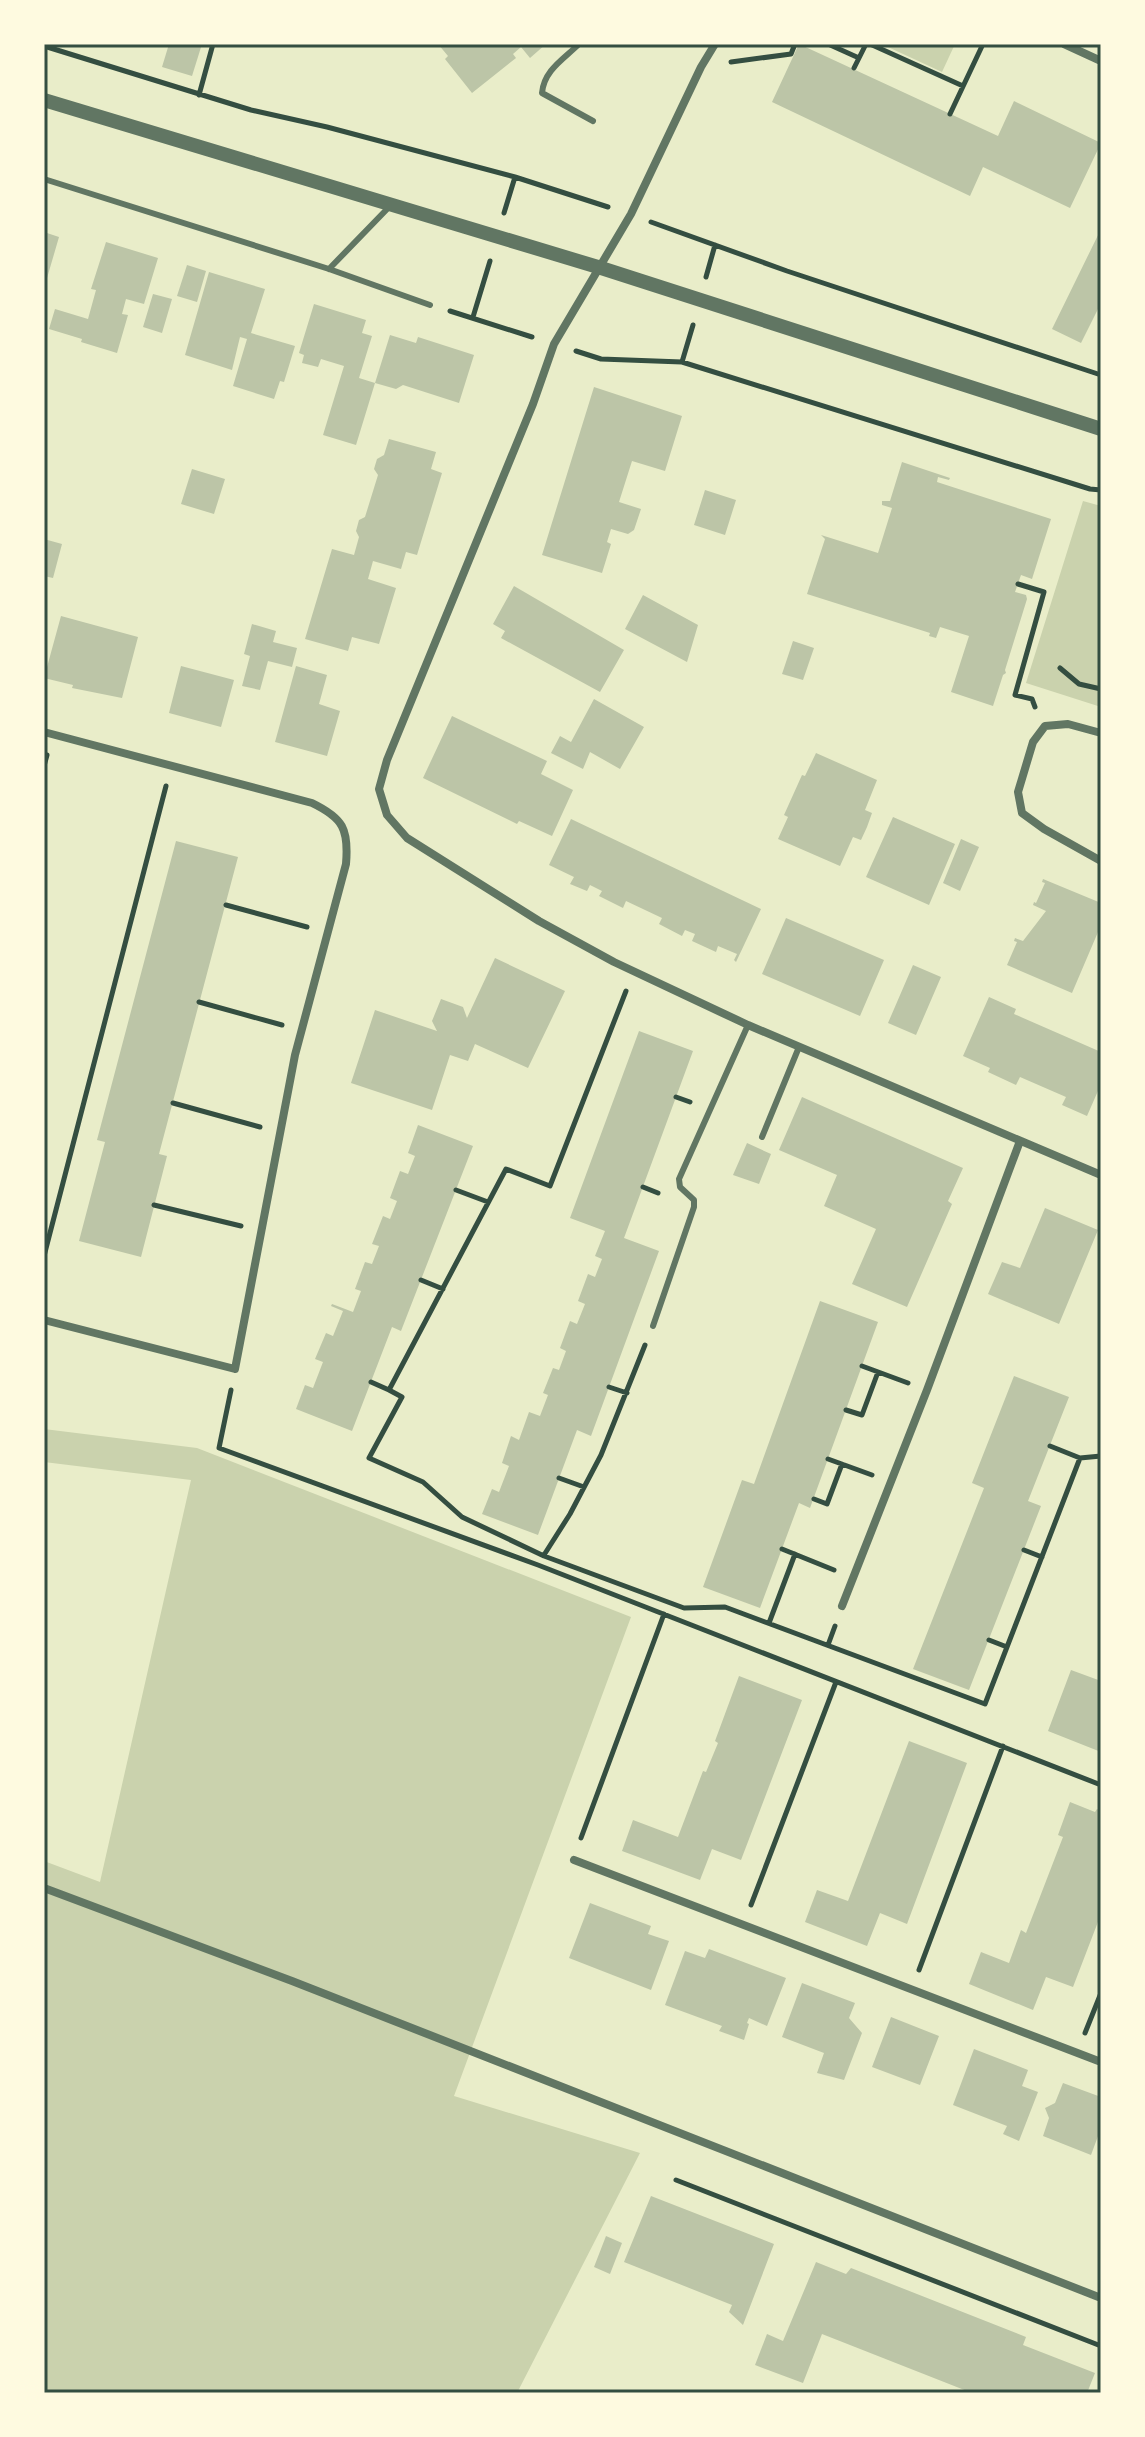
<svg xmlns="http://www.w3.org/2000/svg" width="1145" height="2437" viewBox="0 0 1145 2437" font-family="'Nunito Sans',sans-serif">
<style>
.green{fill:#cad2ad}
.building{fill:#bcc5a7}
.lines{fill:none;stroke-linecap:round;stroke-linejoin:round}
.path{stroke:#344e41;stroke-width:5}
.service{stroke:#617663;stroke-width:6}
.minor{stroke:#617663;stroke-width:8}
.tertiary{stroke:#617663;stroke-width:14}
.neatline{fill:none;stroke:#344e41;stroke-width:3}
</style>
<rect width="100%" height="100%" fill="#e9edc9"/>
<!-- green -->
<path class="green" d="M 890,44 L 955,44 L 942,72 L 888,47 Z
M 1083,501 L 1101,506 L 1101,707 L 1026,683 Z
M 44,1429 L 197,1448 L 631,1617 L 454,2096 L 640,2153 L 517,2393 L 44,2393 L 44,1861 L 100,1882 L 191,1480 L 44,1462 Z"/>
<!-- building -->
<path class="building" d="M 169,44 L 202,44 L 192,76 L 162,67 Z
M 438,44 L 546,44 L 530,58 L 521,47 L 513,54 L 516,58 L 472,93 L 445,59 L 448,56 Z
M 799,44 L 998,136 L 1014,101 L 1101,143 L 1070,208 L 983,167 L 970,196 L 772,102 Z
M 1101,229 L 1101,303 L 1081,343 L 1052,329 Z
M 44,232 L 59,237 L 45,285 L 44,285 Z
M 106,242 L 158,258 L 144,304 L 126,299 L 122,314 L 128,315 L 117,353 L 81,342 L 82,339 L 49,329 L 55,309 L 88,319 L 96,290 L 91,289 Z
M 187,265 L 206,271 L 197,302 L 177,296 Z
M 209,272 L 265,289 L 251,333 L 295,346 L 284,382 L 280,381 L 274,399 L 233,386 L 247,339 L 240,337 L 232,370 L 185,355 Z
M 153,294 L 172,299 L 162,333 L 143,327 Z
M 314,304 L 366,320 L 362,333 L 372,336 L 359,378 L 375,383 L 390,335 L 416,343 L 418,337 L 474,355 L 459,403 L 403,385 L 396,389 L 375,383 L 356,445 L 323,435 L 344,366 L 321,359 L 318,367 L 302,363 L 304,355 L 299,353 Z
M 594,387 L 682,416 L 665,471 L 632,461 L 619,502 L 641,509 L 634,530 L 628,534 L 611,529 L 607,542 L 611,544 L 602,573 L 542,555 Z
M 389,439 L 436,452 L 431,469 L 442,473 L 417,555 L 406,552 L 401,569 L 373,561 L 368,579 L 396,588 L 379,644 L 352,637 L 348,651 L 305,639 L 332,549 L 354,555 L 359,537 L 356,531 L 359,520 L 365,517 L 378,475 L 374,469 L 377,459 L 384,455 Z
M 902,462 L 950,478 L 949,480 L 938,477 L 937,482 L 1051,519 L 1032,579 L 1021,575 L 1015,592 L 1026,595 L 1027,599 L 1005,670 L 1006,673 L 1003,675 L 993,706 L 951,692 L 969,636 L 940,627 L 936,638 L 929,636 L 930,633 L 807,594 L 825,539 L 821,535 L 878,553 L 892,508 L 882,505 L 882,501 L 890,501 Z
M 192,469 L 225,479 L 214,514 L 181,504 Z
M 705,490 L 736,500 L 725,535 L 694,525 Z
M 44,539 L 62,544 L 53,578 L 44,576 Z
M 514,586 L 624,650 L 600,692 L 501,638 L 505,631 L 493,624 Z
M 643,595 L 698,625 L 687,662 L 625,629 Z
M 61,616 L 138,637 L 122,698 L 72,688 L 73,685 L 44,678 Z
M 252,624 L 276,631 L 273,642 L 297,648 L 292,667 L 268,661 L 260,690 L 242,686 L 250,656 L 244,654 Z
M 793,641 L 814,648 L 803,680 L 782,674 Z
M 181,666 L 234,680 L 221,727 L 169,713 Z
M 296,666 L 327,675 L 319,704 L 340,711 L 327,756 L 275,742 Z
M 594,699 L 644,727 L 620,769 L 590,752 L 583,769 L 551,753 L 560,736 L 571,742 Z
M 452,716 L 547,761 L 541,774 L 573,790 L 552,836 L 519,821 L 517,824 L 423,778 Z
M 816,753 L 877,780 L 865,810 L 872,813 L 867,827 L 861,840 L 853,837 L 840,866 L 778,839 L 788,817 L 784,815 L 802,775 L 805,776 Z
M 893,817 L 955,844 L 929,905 L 866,877 Z
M 571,819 L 761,909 L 736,962 L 734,960 L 737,954 L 718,946 L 716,952 L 692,941 L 695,934 L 685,930 L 682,936 L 659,924 L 662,918 L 626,901 L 623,908 L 599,896 L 602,891 L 590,885 L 587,891 L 570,884 L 574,877 L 549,865 Z
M 961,839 L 979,847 L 960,891 L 943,883 Z
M 176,841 L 238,857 L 159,1154 L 167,1156 L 141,1257 L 79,1241 L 105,1142 L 97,1140 Z
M 1043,879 L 1101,903 L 1101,925 L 1072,993 L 1007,965 L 1017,942 L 1014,941 L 1015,938 L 1023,941 L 1046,911 L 1033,905 L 1034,902 L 1036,903 L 1045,883 L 1042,882 Z
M 786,918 L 884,960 L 860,1016 L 762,974 Z
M 495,958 L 565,991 L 528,1068 L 475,1044 L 468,1061 L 450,1055 L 432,1110 L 351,1083 L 375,1010 L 437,1031 L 432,1021 L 441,999 L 463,1007 L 467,1018 Z
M 913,965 L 941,977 L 916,1035 L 888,1023 Z
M 989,997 L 1016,1009 L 1014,1014 L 1101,1052 L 1101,1084 L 1087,1116 L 1062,1105 L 1066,1097 L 1020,1077 L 1016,1085 L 988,1072 L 990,1068 L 963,1056 Z
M 639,1031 L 693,1051 L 624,1238 L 659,1251 L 591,1436 L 577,1430 L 538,1535 L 482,1514 L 492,1489 L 499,1492 L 509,1466 L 502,1463 L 511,1436 L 519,1440 L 529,1412 L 540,1416 L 548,1395 L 543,1393 L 553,1368 L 559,1370 L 566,1351 L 560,1348 L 570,1321 L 577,1324 L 585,1304 L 578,1301 L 588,1274 L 595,1277 L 602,1259 L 595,1256 L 605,1231 L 570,1218 Z
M 802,1097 L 963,1168 L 948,1201 L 952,1204 L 907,1307 L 852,1284 L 876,1229 L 824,1206 L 837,1175 L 779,1150 Z
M 418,1125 L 473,1146 L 401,1331 L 392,1327 L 352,1431 L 296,1409 L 305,1385 L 313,1388 L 323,1362 L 315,1359 L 326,1333 L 333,1336 L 343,1311 L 331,1306 L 332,1304 L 353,1312 L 361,1291 L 355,1289 L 365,1262 L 372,1264 L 379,1246 L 372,1244 L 383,1216 L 390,1219 L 397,1201 L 390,1198 L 400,1171 L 408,1174 L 415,1156 L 408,1153 Z
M 747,1143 L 771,1154 L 759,1184 L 733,1175 Z
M 1045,1208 L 1098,1230 L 1059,1324 L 988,1294 L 1002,1262 L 1020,1268 Z
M 820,1301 L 878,1322 L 810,1508 L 799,1503 L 760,1608 L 703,1587 L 742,1480 L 754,1484 Z
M 1014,1376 L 1069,1397 L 1028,1501 L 1041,1506 L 969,1690 L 913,1669 L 984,1488 L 972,1483 Z
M 1071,1670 L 1101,1681 L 1101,1752 L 1048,1731 Z
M 739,1676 L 802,1700 L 741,1860 L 712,1849 L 700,1880 L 622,1851 L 633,1820 L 678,1837 L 703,1771 L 706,1772 L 718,1743 L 715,1741 Z
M 909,1741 L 967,1763 L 907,1924 L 880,1913 L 867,1946 L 805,1922 L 817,1890 L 848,1901 Z
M 1070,1802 L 1095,1812 L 1097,1809 L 1101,1811 L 1101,1914 L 1073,1987 L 1046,1977 L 1033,2010 L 969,1984 L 981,1952 L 1009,1963 L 1021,1930 L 1026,1933 L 1063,1837 L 1058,1835 Z
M 590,1903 L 651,1926 L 648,1934 L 669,1941 L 651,1990 L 569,1958 Z
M 709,1949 L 786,1978 L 767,2026 L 749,2018 L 747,2023 L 749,2024 L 744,2040 L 719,2031 L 722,2026 L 665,2005 L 685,1951 L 705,1958 Z
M 802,1983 L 855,2003 L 849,2018 L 862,2033 L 844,2080 L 817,2073 L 824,2053 L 782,2037 Z
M 891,2017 L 939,2036 L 920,2085 L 872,2067 Z
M 974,2049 L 1028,2070 L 1022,2086 L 1038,2092 L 1019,2141 L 1003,2134 L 1007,2126 L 953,2105 Z
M 1063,2083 L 1101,2097 L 1099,2106 L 1101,2107 L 1101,2128 L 1091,2155 L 1043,2136 L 1049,2118 L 1045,2108 L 1055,2103 Z
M 651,2196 L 774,2244 L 743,2325 L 729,2312 L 732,2305 L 624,2262 Z
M 606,2236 L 622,2243 L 610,2274 L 594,2267 Z
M 816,2262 L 846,2274 L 851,2268 L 1026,2337 L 1023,2345 L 1095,2373 L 1087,2393 L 972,2393 L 822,2334 L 803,2383 L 755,2365 L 767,2334 L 783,2341 Z"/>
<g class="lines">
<!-- path -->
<path class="path" d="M 828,44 L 859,58
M 870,44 L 963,86
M 44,46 L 251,110 L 327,127 L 515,177 L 608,207
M 731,62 L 791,54 L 795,44
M 854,68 L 866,44
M 199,95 L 213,44
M 950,114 L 983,44
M 504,213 L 515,177
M 651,222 L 787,271 L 1101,375
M 706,277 L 715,245
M 450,311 L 532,337
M 473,317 L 490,261
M 576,351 L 601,359 L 682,362 L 1090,489 L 1101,490
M 682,362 L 693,325
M 1018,584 L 1044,592 L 1015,695 L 1032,699 L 1035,707
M 1060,668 L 1079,684 L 1101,689
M 44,766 L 47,755
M 226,905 L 307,927
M 626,991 L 550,1186 L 506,1169 L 389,1390 L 402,1397 L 369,1458 L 423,1482 L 462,1517 L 544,1556 L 684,1608 L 725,1607 L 985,1704 L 1080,1458 L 1101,1456
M 199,1002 L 282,1025
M 676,1097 L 690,1102
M 173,1103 L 260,1127
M 643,1187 L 658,1193
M 456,1190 L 488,1202
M 154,1205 L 241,1226
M 44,1256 L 166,786
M 421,1280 L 443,1289
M 862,1366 L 908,1383
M 371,1382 L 389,1390
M 609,1387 L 627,1393
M 231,1390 L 219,1448 L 538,1565 L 1101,1785
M 846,1410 L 862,1415 L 878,1372
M 1050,1446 L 1080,1458
M 828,1459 L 872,1475
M 559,1478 L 584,1487
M 814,1499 L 827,1504 L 842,1464
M 782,1549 L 834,1570
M 1024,1550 L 1042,1557
M 544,1555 L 570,1514 L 601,1455 L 645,1345
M 769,1623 L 795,1554
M 989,1640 L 1007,1647
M 828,1645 L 835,1626
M 581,1838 L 664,1614
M 751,1905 L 836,1682
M 919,1970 L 1003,1746
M 1085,2033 L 1101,1993
M 676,2180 L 1101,2346"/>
<!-- service -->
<path class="service" d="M 579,44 C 564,59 544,70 542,93 L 593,121
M 44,179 L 329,269 L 430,305
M 329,269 L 390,206
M 762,1137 L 799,1047
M 653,1326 L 694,1207 L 694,1200 L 680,1187 L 679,1179 L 748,1025"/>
<!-- minor -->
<path class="minor" d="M 715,44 L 701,67 L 631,214 L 554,344 L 533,404 L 387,760 L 379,789 L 387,815 L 407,838 L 539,921 L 614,962 L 748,1025 L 1101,1175
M 1064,44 L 1101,61
M 44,732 L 312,803 C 343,818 349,829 346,864 L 295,1055 L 235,1369 L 44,1320
M 1101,733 L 1068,724 L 1045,726 L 1033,742 L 1018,792 L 1022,813 L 1044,829 L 1101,861
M 842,1606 L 927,1390 L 1020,1141
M 574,1860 L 1101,2062
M 44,1888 L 292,1981 L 1101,2298"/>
<!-- tertiary -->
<path class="tertiary" d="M 44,100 L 598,267 L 1101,429"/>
</g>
<!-- border -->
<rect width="1145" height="2437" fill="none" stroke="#fefae0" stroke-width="92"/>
<rect x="46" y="46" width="1053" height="2345" class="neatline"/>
</svg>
